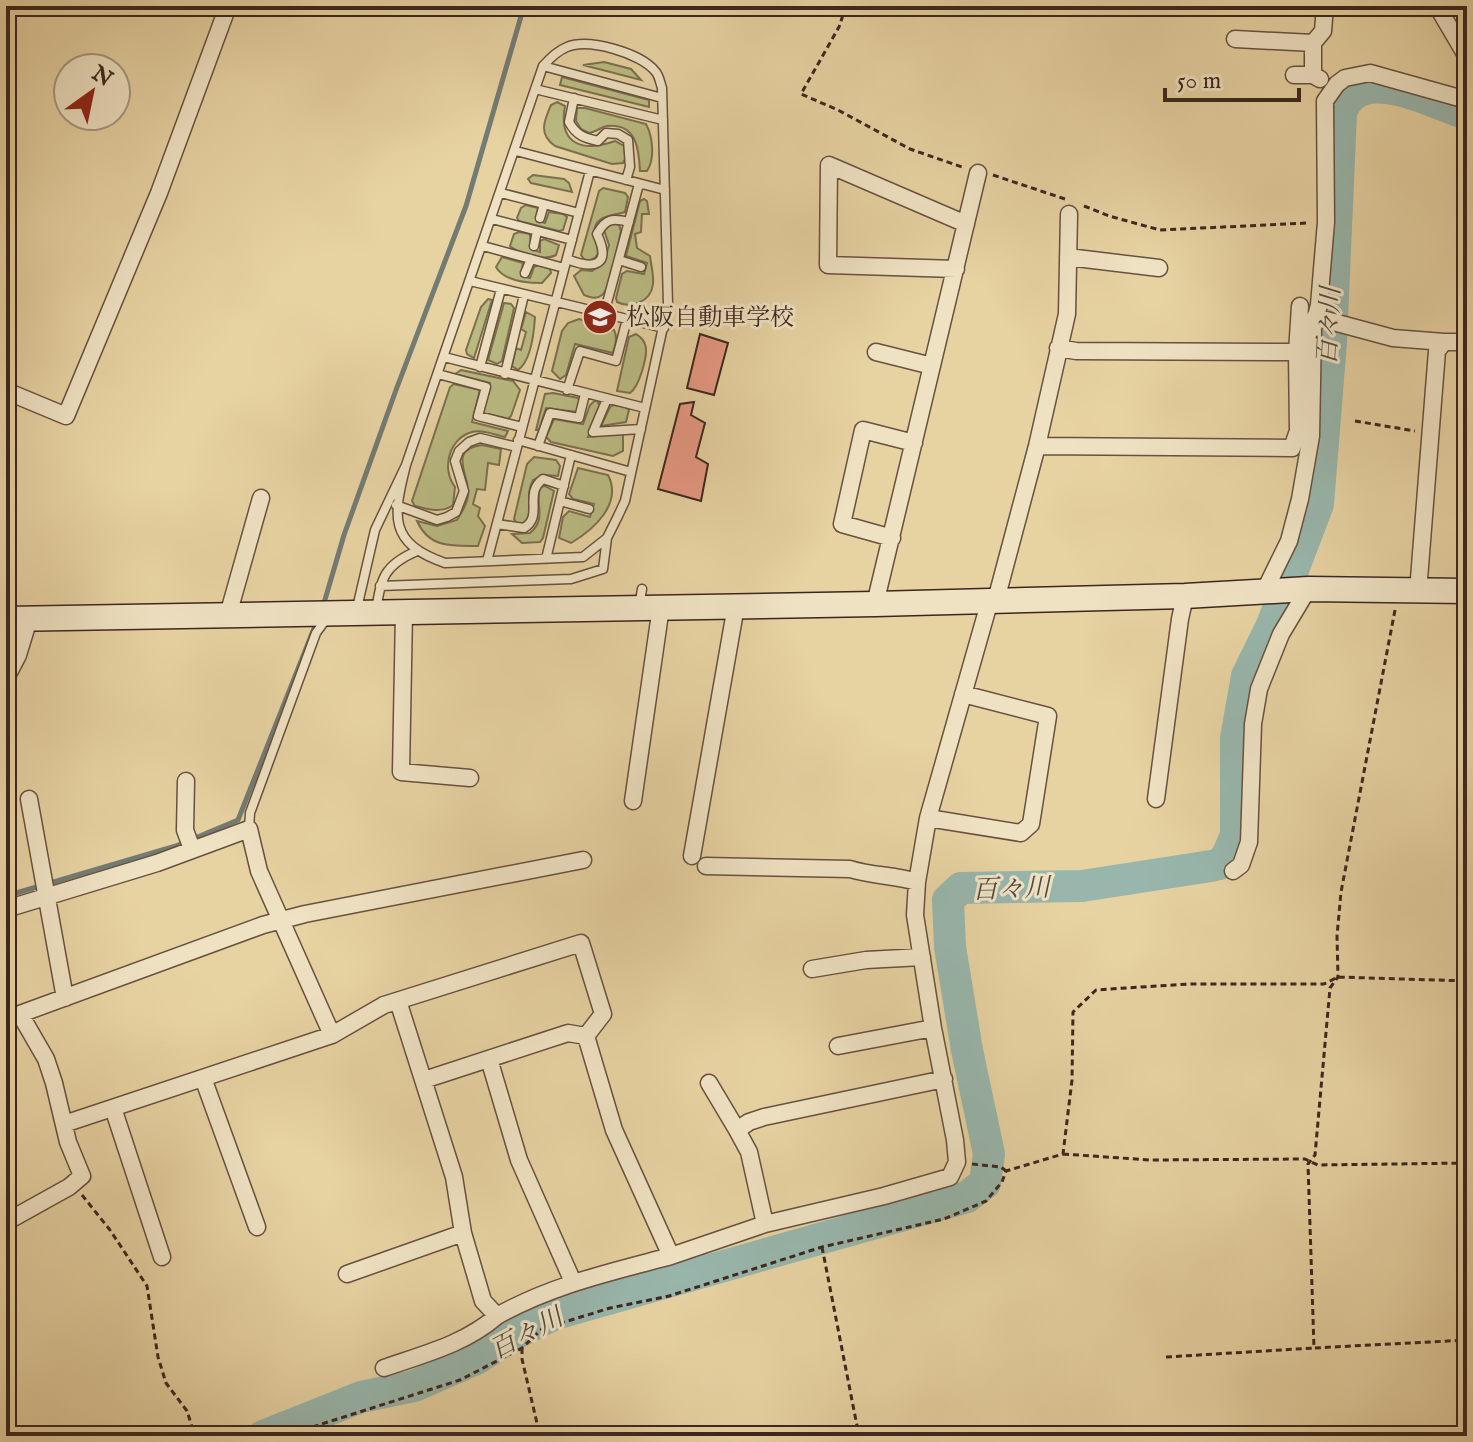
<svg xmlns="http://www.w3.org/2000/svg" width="1473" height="1442" viewBox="0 0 1473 1442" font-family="'IM FELL English','Noto Serif JP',serif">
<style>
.green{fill:#babb82;stroke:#7b7050;stroke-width:2}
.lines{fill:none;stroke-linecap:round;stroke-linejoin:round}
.stream{stroke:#737c73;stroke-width:5}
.river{stroke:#98b6ac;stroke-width:32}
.building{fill:#e69883;stroke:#3c261e;stroke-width:2}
.lane-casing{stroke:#67513f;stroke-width:11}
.street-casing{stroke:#67513f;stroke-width:19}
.secondary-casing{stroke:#3c261e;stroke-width:27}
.path{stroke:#3c261e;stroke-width:3;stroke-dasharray:6 4;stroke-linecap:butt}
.lane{stroke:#efe2c3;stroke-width:8}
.street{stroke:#efe2c3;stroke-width:16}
.secondary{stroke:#efe2c3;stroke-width:24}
.labels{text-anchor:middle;stroke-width:6;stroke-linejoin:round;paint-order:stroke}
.poi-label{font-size:24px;fill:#3c261e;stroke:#efe2c3;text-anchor:start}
.water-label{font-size:26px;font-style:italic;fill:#534a42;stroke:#efe2c3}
</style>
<rect width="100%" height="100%" fill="#e7d2a2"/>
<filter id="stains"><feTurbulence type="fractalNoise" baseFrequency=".0025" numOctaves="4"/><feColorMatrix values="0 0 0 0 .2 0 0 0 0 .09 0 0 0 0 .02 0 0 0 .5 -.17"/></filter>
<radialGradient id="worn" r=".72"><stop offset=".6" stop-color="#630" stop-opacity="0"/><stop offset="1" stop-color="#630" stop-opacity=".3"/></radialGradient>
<!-- green -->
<path class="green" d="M 604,62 L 631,69 L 641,80 L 583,65 Z
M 562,77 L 649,100 L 649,107 L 560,85 Z
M 557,102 L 565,106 C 558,144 582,153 615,141 L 624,146 L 627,155 L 623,163 L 612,164 L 555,146 C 538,134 544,121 551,105 Z
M 577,108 L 585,108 L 646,124 C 653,137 655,159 647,171 L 640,171 C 639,150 637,123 607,126 C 601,127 596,132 589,133 L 581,129 L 576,121 Z
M 533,175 L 564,179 L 569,183 L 572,192 L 531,183 L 528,179 Z
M 603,188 L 625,193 L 628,197 L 625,212 C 614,216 595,214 594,232 C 593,239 598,245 599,252 L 595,258 L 586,262 L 581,255 L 599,191 Z
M 644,199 L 647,201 L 649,214 L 642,214 L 641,232 L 635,234 L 637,248 L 650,256 C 651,265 654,275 653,284 C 651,302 631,309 617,302 L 616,298 L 622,274 L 627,271 L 644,274 L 647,263 L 626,256 L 640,201 Z
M 526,205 L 538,208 L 536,220 L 545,223 L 549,212 L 563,214 L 567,217 L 563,230 L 559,231 L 519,221 L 517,218 L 521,208 Z
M 613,222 L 619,225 L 621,231 C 618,243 611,289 602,295 C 596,300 590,297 584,295 L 574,276 L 581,270 L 592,271 L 604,263 L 609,245 L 604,230 Z
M 519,232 L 530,234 L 531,249 L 540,252 L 540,241 L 544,239 L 559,245 L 556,255 C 545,261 520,255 510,246 L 514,234 Z
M 502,257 L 523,263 L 521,276 L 530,278 L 534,267 L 539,265 L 550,268 L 551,273 L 542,283 C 526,283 504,281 496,267 Z
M 488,299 L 492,300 L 474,358 L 467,354 L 466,350 L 481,307 Z
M 504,303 L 511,304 L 514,308 L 502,361 L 497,364 L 488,360 Z
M 526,312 L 535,317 C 534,333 531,361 518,370 L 512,366 L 516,348 L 521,350 L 526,332 L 521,329 Z
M 579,319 L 614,330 C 618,338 615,345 613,353 L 575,344 L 566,375 L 560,379 L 552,371 L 562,331 L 568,323 Z
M 636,334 C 641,338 643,338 645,344 C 649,354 639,387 630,393 L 617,391 L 629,337 Z
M 461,370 L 513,381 L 520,390 L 511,416 L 508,419 L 483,413 L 490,383 L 455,374 Z
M 454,384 L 480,390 L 472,422 L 508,431 L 505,437 C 495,435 482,429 472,432 C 449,438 441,469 455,487 L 453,505 C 441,514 429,509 415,506 L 412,501 L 450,387 Z
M 553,393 L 578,398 L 580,402 L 577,412 L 546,408 L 539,430 L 536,430 L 545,394 Z
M 596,400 L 601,406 L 588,437 L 623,433 L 623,451 L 613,456 L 551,442 L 546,437 L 554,419 L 583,424 L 590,405 Z
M 613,405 L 625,407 L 629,410 L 626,422 L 601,426 L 610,407 Z
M 482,445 L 501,449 L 499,465 L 488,463 L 485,490 L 477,489 L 473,504 L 480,508 L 478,516 L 485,526 L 478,546 C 451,546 429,548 417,521 L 437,526 L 457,520 C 461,513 467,505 468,496 C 471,476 446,450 482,445 Z
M 534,457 L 556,460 L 560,466 L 558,476 L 545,475 L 533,480 C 525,495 532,506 528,521 L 522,524 L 517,524 L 514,519 L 527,464 Z
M 578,468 L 608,475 C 623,504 593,530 571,543 L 559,538 L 563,517 L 569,511 L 590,517 L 594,504 L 573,499 L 569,494 Z
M 545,486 L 554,491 L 543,538 L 540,542 L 522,543 L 512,534 L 530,533 C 547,519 535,505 540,487 Z"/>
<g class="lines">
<!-- stream -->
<path class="stream" d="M 324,603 L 344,535 L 396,390 L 466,206 L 524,6
M 6,896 L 176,846 L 238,820 L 315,626"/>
<!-- river -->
<path class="river" d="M 263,1436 L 361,1397 L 414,1386 L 478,1358 L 516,1333 L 555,1314 L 967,1197 L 985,1183 L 989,1154 L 967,1050 L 950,947 L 948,900 L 961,888 L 1082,886 L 1211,866 L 1220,864 L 1227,856 L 1236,835 L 1236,738 L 1247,676 L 1272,625 L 1318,504 L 1331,342 L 1341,113 C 1358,61 1432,103 1467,114"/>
</g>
<!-- building -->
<path class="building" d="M 700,334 L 728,343 L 714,395 L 687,388 Z
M 694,402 L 691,415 L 705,423 L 696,457 L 708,464 L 701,501 L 658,489 L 680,404 Z"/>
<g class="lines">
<!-- lane casing -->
<g class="lane-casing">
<path id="lane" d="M 543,66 L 662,98
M 535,89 L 663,120
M 574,98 L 569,122 C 576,135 584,138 598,141 L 606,133 L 618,134 L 628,140 L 630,167 L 626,180
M 516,151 L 665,190
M 501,193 L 579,213
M 540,218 L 544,204
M 492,219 L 572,240
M 483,246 L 564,268
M 534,246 L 537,231
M 567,259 C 594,270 612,266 597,234 C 606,218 613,218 629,222
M 619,260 L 641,267
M 525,273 L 531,259
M 470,281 L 664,328
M 604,314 L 639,184
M 444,357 L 645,408
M 480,367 L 501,289
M 438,374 L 486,387 L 478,416 L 522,427
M 505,374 L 524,295
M 567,390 L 580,351 L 616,361 L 627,319
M 607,399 L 593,432 L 641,429
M 518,440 L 631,472
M 538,446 L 550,413 L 579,418 L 585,394
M 560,501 L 589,509
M 396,505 L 437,520 L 447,517 L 456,512 L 464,491 L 455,461 L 459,451 L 469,442 L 480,438 L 517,447
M 497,524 L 524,528 C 544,516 523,494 543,479 L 564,486
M 546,559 L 571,455
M 487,561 L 590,171
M 380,586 L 571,579 L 603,569 L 607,538
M 639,607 L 642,589
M 357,608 L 375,530 L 406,465 L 543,66 C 550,58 557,51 567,47 C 589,38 640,53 655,71 C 659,75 660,82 662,88 L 668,304 L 625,501 L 618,516 L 607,538 L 583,557 L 445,563 C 388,543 393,516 406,465
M 376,611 C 381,578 384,565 417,551
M 249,828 L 250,813 L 316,633 L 327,618"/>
</g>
<!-- street casing -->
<g class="street-casing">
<path id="street" d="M 1437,6 L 1467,57
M 1235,39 L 1313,43 L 1313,75
M 1313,43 L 1323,31 L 1325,6
M 1294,75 L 1313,75 L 1320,79
M 1068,257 L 1159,268
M 956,269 L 828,265 L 829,165 L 966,224
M 1315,317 L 1393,338 L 1444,342
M 876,352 L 932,366
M 1297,352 L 1300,306
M 6,391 L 66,416 L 159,193 L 228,6
M 1037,446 L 1292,448 L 1298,431 L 1297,352 L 1076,351 L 1058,348
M 892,538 L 842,524 L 863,430 L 914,443
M 1414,590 L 1419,579 L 1437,351 L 1444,342 L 1467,342
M 1264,592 L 1289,541 L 1300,499 L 1311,436 L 1313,328 L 1319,305 L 1326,222 L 1325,101 L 1337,84 L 1345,78 L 1370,73 L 1463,99 L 1467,96
M 996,600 L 1037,446 L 1067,314 L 1069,214
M 875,604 L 978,173
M 404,612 L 401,772 L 470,778
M 228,615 L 261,498
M 6,678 L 18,655 L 29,619
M 186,781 L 185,830 L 192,849
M 29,799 L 65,998
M 1156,799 L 1180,619 L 1185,596
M 633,801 L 661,607
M 928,818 L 1021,833 L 1031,824 L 1048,716 L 963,694
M 692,856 L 736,606
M 706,866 L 850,869 C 872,876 894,875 917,882
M 1233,871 L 1241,865 L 1249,842 L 1253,724 L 1259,689 L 1281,634 L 1308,589
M 6,909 L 157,863 L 249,829 L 259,871 L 332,1035
M 812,969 L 866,960 L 922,957
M 398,1001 L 454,1177 L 463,1233 L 483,1301 L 497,1316 C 552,1285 611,1272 671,1256
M 838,1046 L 933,1028
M 489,1059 L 519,1160 L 573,1282
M 203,1078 L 257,1227
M 424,1080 L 568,1033 L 586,1036
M 709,1083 L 737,1130
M 113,1108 L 162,1257
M 64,1124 L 332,1035 L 384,1005 L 581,943 L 603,1014 L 586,1036 L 614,1130 L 671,1256 L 765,1224 L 884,1196 L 950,1177 L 957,1162 L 955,1140 L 933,1028 L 915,915 L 917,882 L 928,818 L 990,600
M 6,1222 L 69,1187 L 82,1176 L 68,1142 L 54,1083 L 46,1059 L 20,1014 L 263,925 L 305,914 L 583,860
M 765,1224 L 749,1152 L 737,1130 L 749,1122 L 764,1117 L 944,1079
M 347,1274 L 463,1233
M 384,1368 C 424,1354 465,1344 497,1316"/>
</g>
<!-- secondary casing -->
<g class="secondary-casing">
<path id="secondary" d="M 6,619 L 875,604 L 1185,596 L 1308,589 L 1467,591"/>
</g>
<!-- path -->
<path class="path" d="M 846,6 L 839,27 L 801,94 L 838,110 L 910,149 L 962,167
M 993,175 L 1065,199
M 1084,206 L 1109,216 L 1160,230 L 1308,223
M 1355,421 L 1415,431
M 1395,610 L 1341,892 L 1337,936 L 1338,977 L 1330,988 L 1315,1155 L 1308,1164 L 1314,1348 L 1467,1340
M 1063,1154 L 1150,1160 L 1305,1159 L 1318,1165 L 1467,1163
M 972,1164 L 1001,1167 L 1006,1171
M 82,1195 L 110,1230 L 147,1286 L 158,1357 L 166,1383 L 187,1411 L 195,1436
M 822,1247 L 859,1436
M 522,1348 L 522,1359 L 540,1436
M 1166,1357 L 1314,1348
M 284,1436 L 460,1380 L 522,1348 L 542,1329 L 610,1308 L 669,1296 L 822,1247 L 944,1219 L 986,1201 L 1002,1182 L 1006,1171 L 1063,1154 L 1072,1080 L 1073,1012 L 1096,990 L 1110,989 L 1190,984 L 1324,984 L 1338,977 L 1467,981"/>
<!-- lane -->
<use href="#lane" class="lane"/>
<!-- street -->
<use href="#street" class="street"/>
<!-- secondary -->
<use href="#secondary" class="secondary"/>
</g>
<!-- icons -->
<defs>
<g id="school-disc" transform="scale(1.8)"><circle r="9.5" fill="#8f2418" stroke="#efe2c3"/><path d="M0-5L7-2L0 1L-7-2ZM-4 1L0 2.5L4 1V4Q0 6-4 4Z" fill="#fff"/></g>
</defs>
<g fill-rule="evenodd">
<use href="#school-disc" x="600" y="317"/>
</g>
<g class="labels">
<!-- poi labels -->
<g class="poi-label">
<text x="626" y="325">松阪自動車学校</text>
</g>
<!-- water labels -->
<g class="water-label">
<text transform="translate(1328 326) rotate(-87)" y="9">百々川</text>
<text transform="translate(1011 888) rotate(-2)" y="9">百々川</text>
<text transform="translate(526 1333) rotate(-28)" y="9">百々川</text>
</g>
</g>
<!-- margin -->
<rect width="1473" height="1442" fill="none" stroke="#e7d2a2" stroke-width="32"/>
<rect x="8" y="8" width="1457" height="1426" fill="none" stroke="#3c261e" stroke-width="4"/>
<rect x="16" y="16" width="1441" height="1410" fill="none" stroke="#3c261e" stroke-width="2"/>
<!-- north arrow -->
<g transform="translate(92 92) rotate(33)"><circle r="38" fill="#efe2c3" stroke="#a79781" stroke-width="2"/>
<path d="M0-6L14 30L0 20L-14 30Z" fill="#8f2418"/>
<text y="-12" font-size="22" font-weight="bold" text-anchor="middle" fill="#3c261e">N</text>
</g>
<!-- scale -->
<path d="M1165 88v12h134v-12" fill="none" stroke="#3c261e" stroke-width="4"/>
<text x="1177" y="88" font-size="24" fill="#3c261e" stroke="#efe2c3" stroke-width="6" paint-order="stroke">50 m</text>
<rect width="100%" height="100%" filter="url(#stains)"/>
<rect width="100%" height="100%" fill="url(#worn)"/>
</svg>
